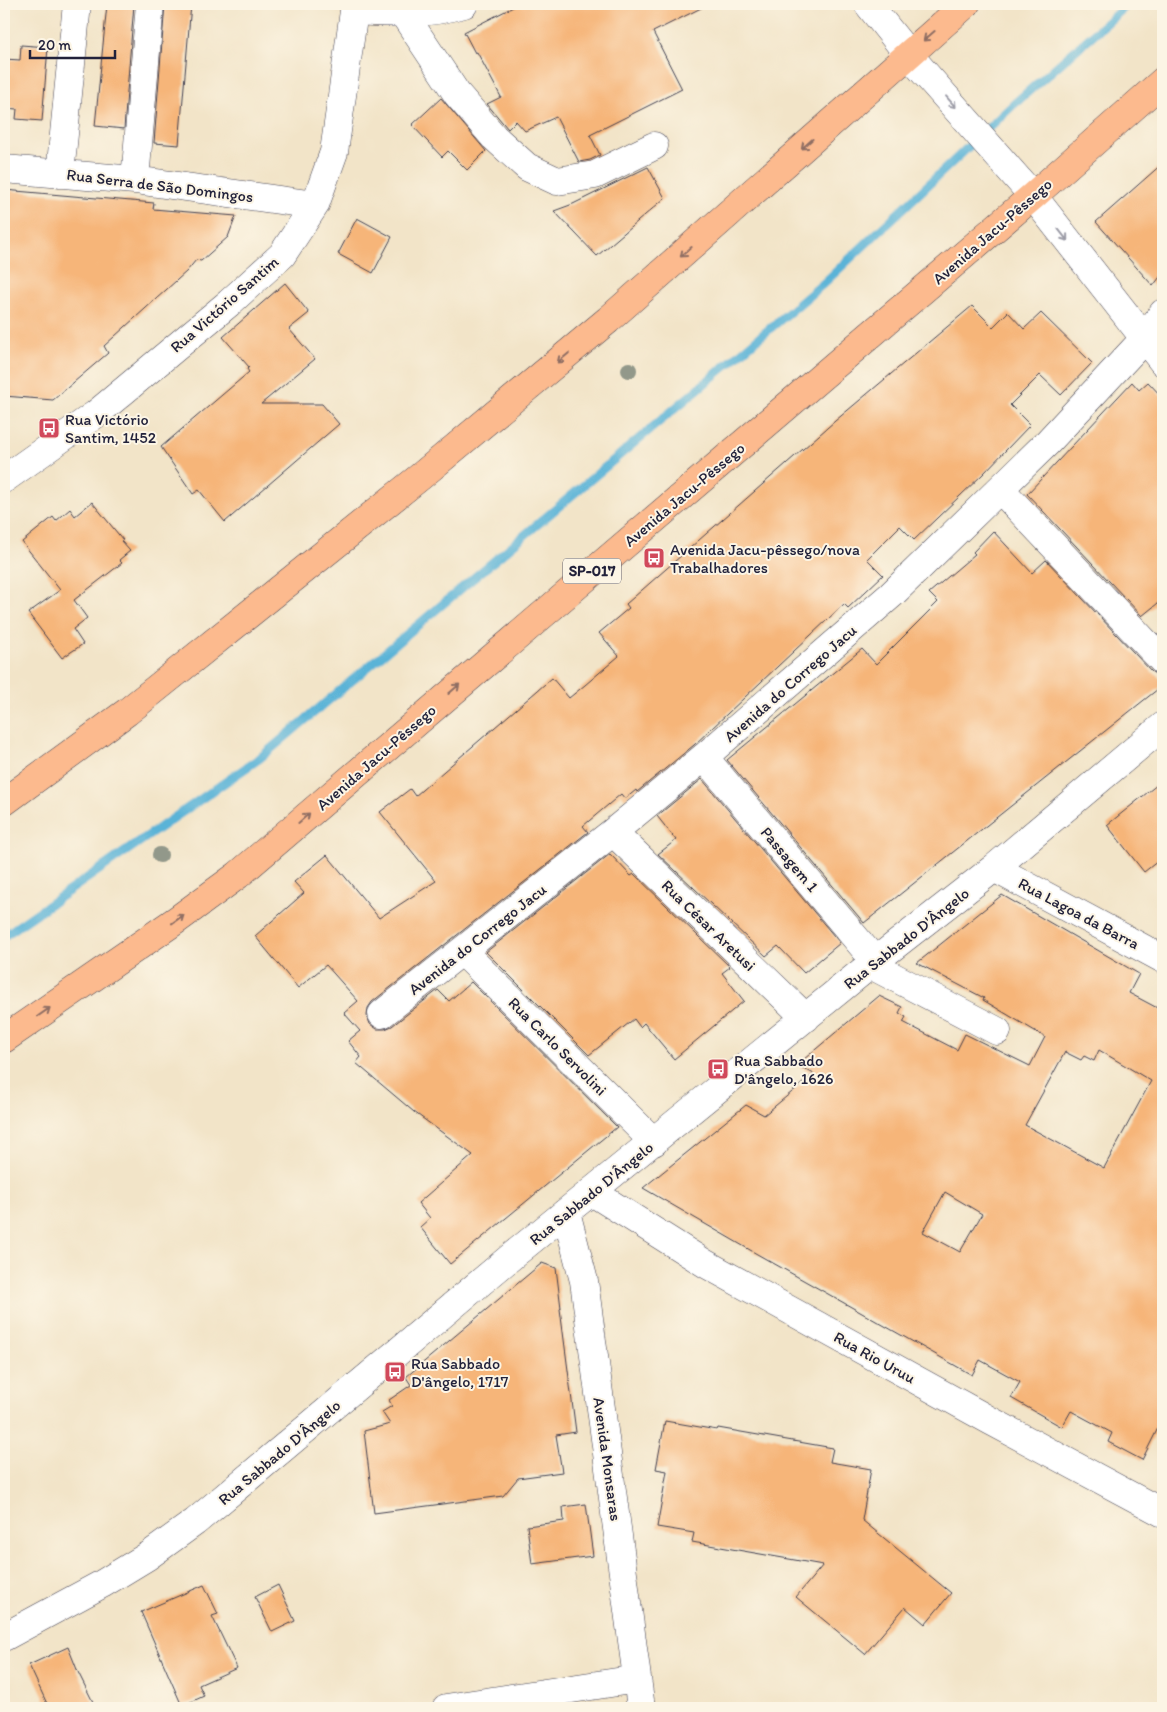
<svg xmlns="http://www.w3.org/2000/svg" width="1167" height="1712" viewBox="0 0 1167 1712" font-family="Itim,sans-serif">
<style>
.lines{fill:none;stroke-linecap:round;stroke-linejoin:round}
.stream{stroke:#5ab3d7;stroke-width:9}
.building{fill:#f6b579;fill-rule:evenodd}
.minor-casing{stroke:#413f50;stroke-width:29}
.highway-casing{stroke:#413f50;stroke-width:29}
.minor{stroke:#fff;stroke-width:28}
.highway{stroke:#fcba8e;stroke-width:28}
.tree{fill:#92988a}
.oneway{stroke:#8f6e64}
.oneway2{stroke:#9c9ca7}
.labels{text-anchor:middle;stroke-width:4;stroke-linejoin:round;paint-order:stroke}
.shield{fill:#fcf5e5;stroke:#63616e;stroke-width:1}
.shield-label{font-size:15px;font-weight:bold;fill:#22223b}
.street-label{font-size:16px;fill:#22223b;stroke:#fcf5e5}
.poi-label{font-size:16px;fill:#22223b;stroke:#fcf5e5;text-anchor:start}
</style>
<rect width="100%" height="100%" fill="#fcf5e5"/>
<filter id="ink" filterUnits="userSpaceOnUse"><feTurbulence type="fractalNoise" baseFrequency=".02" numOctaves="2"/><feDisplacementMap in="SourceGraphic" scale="10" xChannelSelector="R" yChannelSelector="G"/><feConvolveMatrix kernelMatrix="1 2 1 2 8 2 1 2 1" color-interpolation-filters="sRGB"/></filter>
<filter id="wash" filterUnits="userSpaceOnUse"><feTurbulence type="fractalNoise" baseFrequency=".0096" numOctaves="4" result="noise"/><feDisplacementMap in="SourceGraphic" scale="20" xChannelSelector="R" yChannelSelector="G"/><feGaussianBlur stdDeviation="1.12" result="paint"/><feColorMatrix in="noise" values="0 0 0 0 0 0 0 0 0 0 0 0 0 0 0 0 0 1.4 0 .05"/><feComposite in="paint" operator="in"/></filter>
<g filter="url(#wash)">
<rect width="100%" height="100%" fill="#f2e4c8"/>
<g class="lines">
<!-- stream -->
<path class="stream" d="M 4,936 L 260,758 L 824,283 L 1014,104 L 1128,4"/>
</g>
<g id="blocks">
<!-- building -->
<path class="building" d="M 107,4 L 134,4 L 124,129 L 95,126 Z
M 165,4 L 191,4 L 179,145 L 154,143 Z
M 519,4 L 709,4 L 653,32 L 682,89 L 590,135 L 600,155 L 590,160 L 579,162 L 556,117 L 525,131 L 516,121 L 508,129 L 487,104 L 501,97 L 477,52 L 475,53 L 464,32 Z
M 21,45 L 48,47 L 42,121 L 16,119 L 17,109 L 4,108 L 4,59 L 20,60 Z
M 441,98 L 486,151 L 467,170 L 448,151 L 442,157 L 412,125 Z
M 1163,163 L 1163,273 L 1153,286 L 1096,222 Z
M 648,167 L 665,198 L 597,256 L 554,211 L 573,204 Z
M 4,190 L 154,203 L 153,209 L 236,216 L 228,237 L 201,261 L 196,260 L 187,271 L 104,346 L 108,353 L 53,400 L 4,396 Z
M 357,218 L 392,237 L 373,273 L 338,254 Z
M 285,283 L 309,313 L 289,329 L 315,359 L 261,404 L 322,404 L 339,424 L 225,522 L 199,490 L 193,494 L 161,447 L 249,372 L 247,369 L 249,367 L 223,337 Z
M 972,306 L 993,327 L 1008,312 L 1024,329 L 1041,313 L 1092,363 L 1061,395 L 1040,375 L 1010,405 L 1030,425 L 983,474 L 914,540 L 900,526 L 867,559 L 883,575 L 848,608 L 844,604 L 694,745 L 637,792 L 636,790 L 625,799 L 621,794 L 583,826 L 588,832 L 372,1002 L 368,1008 L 367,1016 L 370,1024 L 377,1029 L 385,1029 L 392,1026 L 438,990 L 449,1001 L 471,982 L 617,1127 L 450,1264 L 420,1227 L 430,1218 L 418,1203 L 473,1155 L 414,1112 L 356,1063 L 361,1057 L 348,1041 L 360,1031 L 344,1013 L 358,1001 L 326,965 L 298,988 L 255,936 L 304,893 L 294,882 L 327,855 L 379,918 L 436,881 L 380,812 L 410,789 L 415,796 L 552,678 L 569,698 L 585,685 L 619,656 L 599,633 L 629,608 L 626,604 L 835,421 Z
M 1132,382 L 1139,390 L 1148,382 L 1163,398 L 1163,599 L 1142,616 L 1027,494 Z
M 92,502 L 123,540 L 121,541 L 130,551 L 119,560 L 122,563 L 74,600 L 87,618 L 73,629 L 83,644 L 62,658 L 28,613 L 60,590 L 22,542 L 53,517 L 56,521 L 70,509 L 75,516 Z
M 993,531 L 1032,573 L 1046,560 L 1152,672 L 1156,674 L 1163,682 L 1163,685 L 864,923 L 727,760 L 862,649 L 876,664 L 938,602 L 929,593 L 975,554 L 973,552 Z
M 702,779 L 840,943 L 804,973 L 778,946 L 766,956 L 658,854 L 676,840 L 657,816 Z
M 1163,780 L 1163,857 L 1144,872 L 1107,825 Z
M 610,854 L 631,876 L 634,874 L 730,967 L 722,973 L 744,1001 L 674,1059 L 644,1023 L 640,1027 L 634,1019 L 589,1055 L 486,952 Z
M 1002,895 L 1139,974 L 1129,993 L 1163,1011 L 1163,1418 L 1142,1460 L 1108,1442 L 1112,1433 L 1071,1411 L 1062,1427 L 1011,1398 L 1020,1382 L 980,1360 L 972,1375 L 757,1254 L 643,1188 L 746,1105 L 764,1115 L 814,1074 L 797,1065 L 879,996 L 902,1007 L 899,1013 L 906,1017 L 903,1022 L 957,1050 L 965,1034 L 1030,1066 L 1045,1037 L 983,1000 L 984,998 L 917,963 ZM 1099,1050 L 1151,1081 L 1104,1168 L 1025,1125 L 1065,1052 L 1081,1060 L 1084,1056 L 1094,1061 ZM 945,1192 L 982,1214 L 960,1252 L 923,1232 Z
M 542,1263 L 556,1268 L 561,1308 L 560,1309 L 576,1432 L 556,1435 L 562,1472 L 518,1478 L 503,1496 L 374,1513 L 364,1431 L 390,1424 L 382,1412 L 392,1406 L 389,1400 L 411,1385 L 406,1377 Z
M 665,1421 L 717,1430 L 718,1428 L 833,1448 L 830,1462 L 871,1469 L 862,1520 L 951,1593 L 925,1624 L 905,1607 L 865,1654 L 796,1597 L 823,1565 L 692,1542 L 694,1533 L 657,1527 L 667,1471 L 656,1469 Z
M 586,1504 L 593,1556 L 532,1564 L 527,1526 L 564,1521 L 563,1507 Z
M 204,1585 L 218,1614 L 212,1616 L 237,1668 L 199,1685 L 204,1696 L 182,1706 L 141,1612 Z
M 278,1585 L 295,1621 L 272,1632 L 255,1597 Z
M 68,1647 L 78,1672 L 96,1708 L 49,1708 L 29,1665 Z"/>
</g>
</g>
<g filter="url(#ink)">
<use href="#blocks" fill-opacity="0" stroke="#413f50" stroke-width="1"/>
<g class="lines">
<!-- minor casing -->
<g class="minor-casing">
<path id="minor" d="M 868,4 L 908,54 L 1033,196 L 1163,362
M 354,11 C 391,13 428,15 464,4
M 403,13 L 457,94 L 494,137 L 527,167 L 557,181 L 595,175 L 654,146
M 4,169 L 135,180 L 315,205
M 60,174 L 77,4
M 135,180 L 150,4
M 4,479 L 96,414 L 229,303 L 282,255 L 315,205 L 334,152 L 355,4
M 1000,489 L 1163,661
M 704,757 L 875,961
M 613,832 L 806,1018
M 994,868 L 1163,959
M 462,951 L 654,1142
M 871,965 L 997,1031
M 382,1014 L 613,832 L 704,757 L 891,595 L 1047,443 L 1144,339 L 1163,313
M 592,1192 L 706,1264 L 991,1421 L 1163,1513
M 566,1212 L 584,1281 L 641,1708
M 4,1637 L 102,1584 L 148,1556 L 195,1522 L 512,1256 L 875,961 L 994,868 L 1163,726
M 446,1708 L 637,1679"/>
</g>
<!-- highway casing -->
<g class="highway-casing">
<path id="highway" d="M 4,802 L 127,712 L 421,476 L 608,320 L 966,4
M 4,1039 L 178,919 L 238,875 L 1033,196 L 1163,81"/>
</g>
<!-- minor -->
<use href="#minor" class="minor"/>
<!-- highway -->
<use href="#highway" class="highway"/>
</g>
<!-- trees -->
<g class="tree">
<circle cx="629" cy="370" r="8"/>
<circle cx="160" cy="855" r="8"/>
</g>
<!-- one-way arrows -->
<defs><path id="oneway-shaft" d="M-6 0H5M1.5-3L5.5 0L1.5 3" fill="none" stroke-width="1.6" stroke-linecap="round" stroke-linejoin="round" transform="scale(1.25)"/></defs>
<g class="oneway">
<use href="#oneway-shaft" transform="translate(929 36) rotate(139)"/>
<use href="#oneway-shaft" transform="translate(807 144) rotate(138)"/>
<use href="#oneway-shaft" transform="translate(686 252) rotate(139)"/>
<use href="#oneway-shaft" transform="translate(563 358) rotate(140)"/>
<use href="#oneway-shaft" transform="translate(454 689) rotate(-41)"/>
<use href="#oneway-shaft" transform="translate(304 818) rotate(-41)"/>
<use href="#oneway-shaft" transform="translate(178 919) rotate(-36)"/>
<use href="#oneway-shaft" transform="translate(44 1012) rotate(-35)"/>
</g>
<g class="oneway2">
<use href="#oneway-shaft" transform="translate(951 102) rotate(49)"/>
<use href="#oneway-shaft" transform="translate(1063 235) rotate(52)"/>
</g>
</g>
<!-- icons -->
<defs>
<g id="bus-square" transform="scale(1.125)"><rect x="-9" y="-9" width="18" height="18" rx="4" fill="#d1495b" stroke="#fcf5e5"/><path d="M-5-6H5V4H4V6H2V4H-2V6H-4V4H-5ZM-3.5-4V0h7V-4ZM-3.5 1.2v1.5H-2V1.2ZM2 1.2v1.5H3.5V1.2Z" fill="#fff"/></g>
</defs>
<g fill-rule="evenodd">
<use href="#bus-square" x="49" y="428"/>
<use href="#bus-square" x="654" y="558"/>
<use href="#bus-square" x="718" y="1069"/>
<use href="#bus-square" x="395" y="1372"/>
</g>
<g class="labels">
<!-- shield labels -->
<rect class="shield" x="563" y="558.5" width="58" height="25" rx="4"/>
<g class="shield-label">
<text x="592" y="576">SP-017</text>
</g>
<!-- street labels -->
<g class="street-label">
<text transform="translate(160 185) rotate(7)" y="6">Rua Serra de São Domingos</text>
<text transform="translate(992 231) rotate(-41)" y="6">Avenida Jacu-Pêssego</text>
<text transform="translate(224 304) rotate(-41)" y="6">Rua Victório Santim</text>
<text transform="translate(684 494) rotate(-40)" y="6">Avenida Jacu-Pêssego</text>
<text transform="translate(790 683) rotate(-41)" y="6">Avenida do Corrego Jacu</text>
<text transform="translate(376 757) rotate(-41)" y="6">Avenida Jacu-Pêssego</text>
<text transform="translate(790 859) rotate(50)" y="6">Passagem 1</text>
<text transform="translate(1079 913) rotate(28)" y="6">Rua Lagoa da Barra</text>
<text transform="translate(709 925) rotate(44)" y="6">Rua César Aretusi</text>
<text transform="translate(906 938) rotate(-38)" y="6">Rua Sabbado D'Ângelo</text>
<text transform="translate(477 939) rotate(-38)" y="6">Avenida do Corrego Jacu</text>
<text transform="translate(558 1046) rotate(45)" y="6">Rua Carlo Servolini</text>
<text transform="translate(591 1193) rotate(-39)" y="6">Rua Sabbado D'Ângelo</text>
<text transform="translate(875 1357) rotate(29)" y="6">Rua Rio Uruu</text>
<text transform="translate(279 1452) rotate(-40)" y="6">Rua Sabbado D'Ângelo</text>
<text transform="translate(608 1459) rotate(82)" y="6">Avenida Monsaras</text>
</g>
<!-- poi labels -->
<g class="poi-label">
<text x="65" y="425">Rua Victório<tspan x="65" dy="18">Santim, 1452</tspan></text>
<text x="670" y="555">Avenida Jacu-pêssego/nova<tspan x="670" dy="18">Trabalhadores</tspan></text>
<text x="734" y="1066">Rua Sabbado<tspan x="734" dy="18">D'ângelo, 1626</tspan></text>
<text x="411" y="1369">Rua Sabbado<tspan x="411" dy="18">D'ângelo, 1717</tspan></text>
</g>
</g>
<!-- margin -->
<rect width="1167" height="1712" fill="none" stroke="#fcf5e5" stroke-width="20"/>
<!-- scale -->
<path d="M30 50v8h85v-8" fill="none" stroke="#22223b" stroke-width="2.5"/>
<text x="38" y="50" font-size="15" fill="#22223b" stroke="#fcf5e5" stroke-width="4" paint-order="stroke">20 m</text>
</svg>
